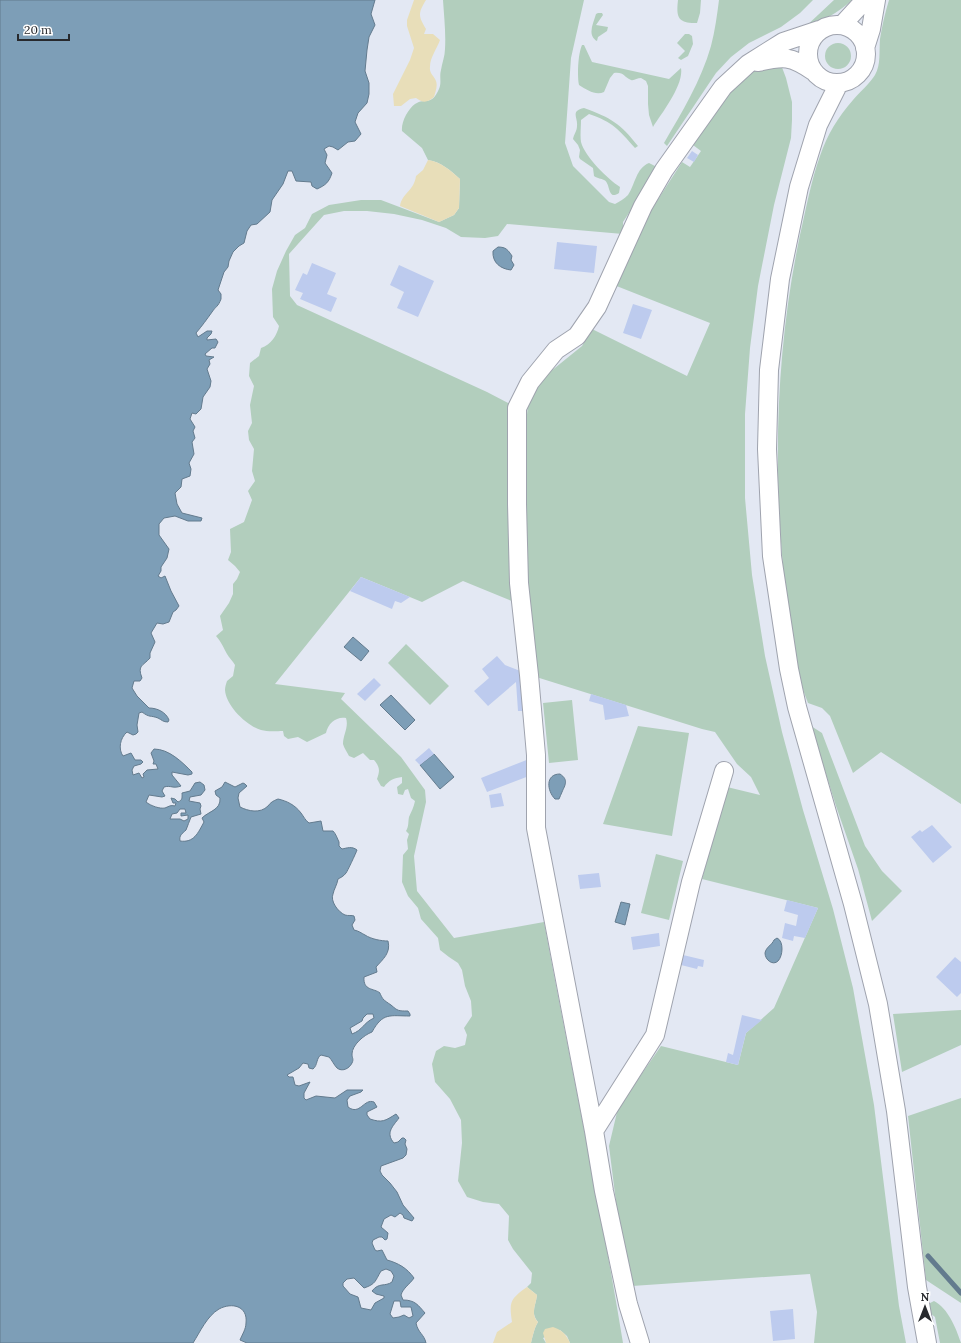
<svg xmlns="http://www.w3.org/2000/svg" width="961" height="1343" viewBox="0 0 961 1343" font-family="Lora,serif">
<style>
.green{fill:#b2cebd}
.sand{fill:#e8deb9}
.water{fill:#7d9eb7;stroke:#637b8e;fill-rule:evenodd}
.lines{fill:none;stroke-linecap:round;stroke-linejoin:round}
.stream{stroke:#637b8e;stroke-width:5}
.building{fill:#bdcbee}
.minor-casing{stroke:#9fa3ae;stroke-width:20}
.minor{stroke:#fff;stroke-width:18}
</style>
<rect width="100%" height="100%" fill="#e3e8f3"/>
<!-- green -->
<path class="green" d="M 443,0 L 584,0 L 571,58 L 565,143 L 573,166 L 609,202 L 615,204 C 620,201 624,199 628,195 C 635,185 636,168 649,163 L 655,166 L 656,172 L 623,222 L 623,234 L 507,224 L 498,236 L 485,238 L 461,237 L 446,228 L 422,220 L 394,214 L 367,211 L 344,211 L 324,215 L 289,254 L 290,296 L 297,305 L 487,392 L 512,405 C 504,471 510,536 514,602 L 463,581 L 422,602 L 361,577 L 275,684 L 345,693 L 341,699 L 401,757 L 425,790 L 426,802 L 414,856 L 417,891 L 454,938 L 544,922 C 570,1062 600,1202 623,1343 L 570,1343 L 567,1336 L 560,1330 L 543,1338 L 546,1343 L 531,1343 C 533,1335 534,1329 538,1322 C 530,1313 536,1305 537,1295 L 527,1287 L 531,1283 L 532,1273 L 513,1249 L 508,1240 L 509,1216 L 499,1204 L 483,1202 L 467,1197 L 458,1181 L 462,1143 L 461,1120 L 450,1099 L 435,1082 L 432,1064 L 436,1051 L 444,1046 L 455,1048 L 465,1045 L 467,1035 L 464,1028 L 472,1016 L 471,1001 L 465,986 L 462,970 L 458,963 L 449,957 L 440,950 L 438,938 L 421,919 L 418,908 L 408,896 L 402,882 L 403,855 L 408,849 L 407,840 L 409,834 L 406,831 C 409,826 408,822 409,817 C 411,812 414,807 415,801 L 411,798 L 408,789 L 405,790 L 403,795 L 398,794 L 397,787 L 402,783 L 402,777 C 394,778 389,780 384,787 L 381,786 L 377,779 C 380,771 380,767 374,760 L 370,760 L 363,753 L 354,758 L 349,756 C 347,752 344,748 343,744 C 343,735 349,727 346,718 C 337,716 328,723 326,733 L 307,742 L 298,737 L 288,739 L 284,736 L 283,731 C 277,731 268,732 261,730 C 247,726 226,706 225,690 C 225,687 226,684 227,681 L 233,676 L 235,665 C 233,661 229,658 227,654 C 223,647 222,643 216,636 L 223,630 L 220,616 L 229,603 L 233,594 L 233,584 L 237,579 L 240,572 L 235,566 L 228,560 L 231,552 L 230,529 L 244,522 L 252,500 L 248,491 L 255,481 L 252,471 L 254,449 L 249,440 L 248,431 L 252,423 L 250,405 L 254,386 L 249,376 L 250,363 L 259,356 L 261,348 C 271,345 277,335 279,326 L 273,317 L 272,289 L 277,271 L 286,251 L 295,235 L 305,228 L 312,214 L 329,205 L 361,200 L 381,200 L 439,222 L 454,215 L 459,208 L 460,179 C 450,170 441,162 428,160 L 422,148 L 402,131 C 401,122 408,109 415,104 C 426,97 431,107 439,89 C 442,82 439,77 441,70 C 442,63 445,56 445,49 C 446,33 444,16 443,0 Z
M 678,0 L 701,0 L 700,13 L 697,23 C 678,23 676,18 678,0 Z
M 719,0 L 813,0 L 800,13 L 781,27 L 749,43 L 731,57 L 716,73 L 667,146 L 664,143 C 682,112 701,81 711,46 C 715,31 717,15 719,0 Z
M 834,0 L 852,0 C 838,13 821,22 803,29 Z
M 889,0 L 961,0 L 961,804 L 881,752 L 853,773 L 830,716 L 822,708 L 808,703 C 792,662 787,611 783,567 C 773,456 777,344 800,235 C 806,209 811,181 820,156 C 827,135 838,117 853,100 C 858,94 871,82 875,75 C 881,65 879,51 880,39 C 882,26 885,13 889,0 Z
M 598,13 L 602,13 L 603,15 L 596,25 L 608,27 L 607,31 L 598,37 L 597,41 C 587,35 593,24 596,14 Z
M 685,34 L 689,34 L 692,36 L 693,44 L 688,56 L 681,60 L 678,58 L 685,51 L 677,43 Z
M825 56a13 13 0 1 1 26 0a13 13 0 1 1-26 0Z
M 582,45 L 584,45 L 592,62 L 669,79 L 681,68 C 684,85 662,113 653,127 L 649,115 L 648,104 L 648,86 L 646,81 L 641,78 C 637,78 634,81 631,80 C 623,77 625,72 614,73 L 610,78 L 604,92 C 596,96 587,90 579,85 C 577,76 578,54 582,45 Z
M 780,62 L 786,78 L 792,102 L 792,120 L 791,138 L 774,205 L 758,286 L 750,348 L 745,414 L 745,498 L 752,575 L 765,656 L 782,732 L 803,810 L 833,909 L 853,988 L 874,1105 L 899,1306 L 906,1343 L 814,1343 L 817,1312 L 810,1274 L 632,1286 L 616,1202 L 609,1146 L 618,1108 L 661,1046 L 738,1065 L 746,1033 L 774,1008 L 818,908 L 702,879 L 727,787 L 760,795 L 751,777 L 737,764 L 715,732 L 702,729 L 533,676 L 523,498 L 525,435 L 528,404 L 540,380 L 582,346 L 592,329 L 687,376 L 710,323 L 614,285 L 639,229 L 682,162 L 690,167 L 701,151 L 693,145 C 709,122 728,89 751,73 C 760,67 770,64 780,62 Z
M 584,108 C 611,118 620,123 638,146 L 635,148 C 619,130 613,122 589,114 L 581,120 C 581,127 580,136 581,142 C 585,157 608,179 620,187 L 619,193 C 607,201 611,183 604,180 C 601,178 598,179 594,176 L 593,168 L 580,159 L 579,157 L 580,150 L 578,145 L 573,139 C 574,134 577,131 577,126 C 578,117 570,111 584,108 Z
M 406,644 L 449,686 L 430,705 L 388,663 Z
M 572,700 L 578,760 L 549,763 L 543,703 Z
M 638,726 L 689,733 L 672,836 L 603,824 Z
M 811,726 L 822,733 L 865,846 L 882,871 L 902,891 L 872,921 L 858,869 L 836,806 Z
M 656,854 L 683,861 L 669,920 L 641,913 Z
M 961,1010 L 961,1045 L 902,1072 L 893,1014 Z
M 961,1098 L 961,1303 L 926,1280 L 908,1116 Z
M 934,1301 C 948,1308 956,1328 961,1343 L 940,1343 L 935,1317 L 929,1312 L 928,1304 Z"/>
<!-- sand -->
<path class="sand" d="M 414,0 L 426,0 C 418,13 418,16 426,29 L 424,34 L 433,34 L 440,40 C 437,49 430,57 430,67 C 429,73 434,76 436,81 C 438,86 435,93 434,97 C 427,103 423,103 416,98 L 410,99 L 401,106 L 394,106 L 393,94 L 410,60 L 414,48 L 407,26 L 407,20 Z
M 428,160 C 441,162 450,170 460,179 L 459,208 L 454,215 L 439,222 L 400,206 C 402,193 414,191 416,176 L 423,170 Z
M 527,1287 L 537,1295 C 536,1305 530,1314 538,1322 C 534,1329 533,1335 531,1343 L 493,1343 L 497,1332 L 512,1322 C 509,1302 510,1299 527,1287 Z
M 553,1327 C 562,1330 566,1334 570,1343 L 546,1343 L 543,1333 L 545,1329 Z"/>
<!-- water -->
<path class="water" d="M 0,0 L 375,0 L 371,14 L 375,25 L 369,37 L 367,50 L 365,71 L 369,83 L 369,94 L 367,103 L 358,113 L 355,122 L 361,134 L 355,141 L 348,142 L 338,150 L 333,147 L 329,146 L 324,149 L 327,155 L 325,163 L 332,173 C 329,182 326,185 317,189 L 312,186 L 311,182 L 296,181 L 292,171 L 288,171 L 283,184 L 272,200 L 270,212 L 257,224 L 251,225 L 247,231 L 244,243 L 239,246 L 233,252 L 229,261 L 228,267 L 224,272 L 218,290 L 221,294 L 221,299 C 218,307 216,306 212,312 C 207,319 202,326 196,333 L 198,337 L 207,331 L 212,331 L 211,334 L 207,338 L 207,340 L 216,339 L 218,342 L 215,348 L 212,348 L 205,354 L 206,356 L 214,357 L 209,360 L 210,364 L 207,369 L 211,381 L 210,387 L 203,397 L 201,409 L 196,414 L 192,413 L 190,419 L 195,427 L 193,431 L 195,438 L 192,442 L 194,454 L 189,463 L 191,469 L 190,476 L 182,479 L 181,487 L 175,493 L 177,504 L 182,513 L 202,518 L 201,521 L 188,521 L 175,516 L 164,518 L 159,524 L 159,535 L 169,549 L 167,558 L 161,567 L 161,571 L 158,576 L 161,578 L 165,576 L 171,591 L 179,606 L 176,610 L 173,612 L 169,622 L 163,624 L 157,623 L 151,633 L 155,642 L 150,653 L 150,658 C 143,666 137,665 142,678 L 140,681 L 134,681 L 132,688 L 137,696 L 149,708 C 157,708 166,712 169,720 L 168,722 C 163,722 162,720 158,718 C 150,715 150,718 142,712 L 139,713 L 137,725 L 138,732 L 136,734 L 133,735 L 127,732 C 120,738 118,749 123,756 L 131,753 L 135,760 L 141,760 L 143,762 L 141,764 L 134,766 L 132,770 L 133,775 L 139,773 L 142,778 L 144,777 L 143,774 L 147,770 L 158,769 L 156,764 L 153,764 L 154,761 L 151,753 L 154,749 C 169,749 182,762 192,772 L 192,774 L 188,775 L 172,772 L 172,775 L 181,786 C 173,789 171,785 164,787 L 162,791 L 165,796 L 162,797 L 149,795 L 146,802 C 151,806 160,809 165,808 C 170,806 170,805 175,806 L 176,803 L 173,803 L 171,798 L 175,799 L 178,802 C 183,800 182,797 182,793 L 190,791 L 195,783 L 200,782 L 204,785 L 205,790 L 201,795 L 190,797 L 189,801 L 200,803 L 201,806 L 200,809 L 201,814 L 191,817 C 189,821 188,826 186,830 C 182,834 179,835 180,841 C 194,843 198,833 204,822 L 202,818 C 209,811 221,810 220,798 L 216,795 L 215,791 L 222,787 L 225,782 L 235,787 L 243,783 L 245,784 L 247,786 L 239,793 L 238,798 L 240,807 C 248,811 260,814 268,806 C 271,802 273,801 278,799 C 287,801 295,805 301,813 C 304,817 305,820 309,823 L 321,821 L 323,831 L 333,831 C 336,834 337,838 339,842 L 339,846 L 342,849 C 347,848 352,846 357,850 C 356,853 347,872 346,873 C 344,876 340,878 338,879 C 337,885 334,889 333,894 C 330,901 338,912 345,915 C 348,916 352,915 354,916 L 355,920 L 352,925 L 354,930 C 359,931 361,933 365,935 C 371,939 381,941 388,941 C 391,953 383,959 376,967 L 377,972 L 364,977 C 363,991 374,988 380,993 C 380,994 383,999 383,999 C 385,1001 388,1003 391,1005 C 398,1011 398,1011 408,1011 L 410,1014 L 410,1016 C 390,1016 383,1012 372,1032 C 364,1035 352,1045 352,1054 C 352,1058 354,1059 352,1063 C 349,1069 342,1072 337,1068 C 334,1065 332,1060 329,1057 L 321,1055 C 316,1058 318,1065 313,1069 L 309,1068 L 308,1064 L 303,1063 L 299,1068 L 287,1075 L 289,1077 L 293,1077 L 295,1085 L 299,1086 L 310,1082 L 304,1093 L 304,1098 L 306,1100 L 316,1096 L 335,1098 L 347,1090 L 363,1090 L 361,1092 L 350,1096 L 347,1100 L 348,1107 C 360,1116 364,1098 374,1102 L 377,1107 L 367,1112 L 367,1115 L 370,1119 C 382,1123 385,1121 396,1114 L 399,1118 C 393,1126 385,1133 394,1143 L 398,1142 L 402,1138 L 404,1138 L 406,1140 L 405,1144 L 407,1149 L 406,1155 L 403,1158 L 381,1166 L 380,1171 L 382,1175 L 390,1183 L 397,1192 L 403,1205 L 414,1218 L 412,1221 L 404,1218 L 403,1215 L 400,1213 L 395,1217 L 391,1215 L 384,1219 L 381,1227 L 388,1233 L 387,1239 L 385,1240 L 382,1237 L 379,1237 L 373,1240 L 372,1243 L 375,1250 L 377,1251 L 382,1250 L 387,1260 C 398,1263 407,1268 414,1278 C 410,1284 403,1288 401,1295 L 403,1300 C 415,1300 418,1305 425,1313 L 416,1323 C 418,1333 424,1334 426,1343 L 247,1343 L 240,1340 C 242,1335 246,1329 246,1323 C 248,1306 232,1302 219,1309 C 207,1316 200,1332 193,1343 L 0,1343 ZM 180,809 L 185,809 L 186,813 L 181,813 L 181,816 L 188,815 L 188,819 L 184,821 L 180,819 L 170,819 L 172,814 L 177,813 ZM 367,1014 L 373,1014 L 374,1018 C 363,1023 363,1030 352,1034 L 350,1028 L 362,1021 L 363,1018 ZM 386,1269 L 391,1271 L 394,1276 L 392,1282 C 385,1287 379,1282 372,1291 L 376,1294 L 384,1296 L 384,1298 L 375,1303 L 371,1310 L 361,1308 L 358,1297 L 350,1294 L 343,1286 L 343,1283 L 347,1279 L 354,1278 L 364,1288 C 376,1284 375,1281 381,1271 ZM 394,1301 L 400,1301 L 401,1307 L 411,1307 L 413,1316 L 409,1318 L 404,1315 L 399,1317 L 393,1318 L 390,1314 Z
M 498,247 C 506,247 508,250 512,256 L 511,260 L 514,265 L 511,270 C 501,269 492,263 493,251 Z
M 353,637 L 369,651 L 361,661 L 344,647 Z
M 391,695 L 415,720 L 405,730 L 380,705 Z
M 434,754 L 454,777 L 440,789 L 420,765 Z
M 560,774 C 569,780 565,785 562,792 C 561,794 560,797 559,799 L 555,799 C 547,791 545,774 560,774 Z
M 621,902 L 630,904 L 625,925 L 615,922 Z
M 777,938 C 784,941 783,956 778,961 C 773,966 765,960 765,953 C 766,947 772,945 774,940 Z"/>
<g class="lines">
<!-- stream -->
<path class="stream" d="M 928,1256 L 961,1293"/>
</g>
<!-- building -->
<path class="building" d="M 692,151 L 698,155 L 694,162 L 687,158 Z
M 557,242 L 597,246 L 594,273 L 554,269 Z
M 312,263 L 336,273 L 327,294 L 337,298 L 331,312 L 300,299 L 303,293 L 295,290 L 303,273 L 307,275 Z
M 399,265 L 434,281 L 418,317 L 397,308 L 404,292 L 390,285 Z
M 633,304 L 652,310 L 641,339 L 623,333 Z
M 361,577 L 410,597 L 401,603 L 395,601 L 392,609 L 350,591 Z
M 497,656 L 505,665 L 523,672 L 526,711 L 518,711 L 516,682 L 488,706 L 474,691 L 489,678 L 482,669 Z
M 374,678 L 381,685 L 365,701 L 357,694 Z
M 591,694 L 626,705 L 629,716 L 605,720 L 603,705 L 589,701 Z
M 429,748 L 434,754 L 420,765 L 415,760 Z
M 529,759 L 529,776 L 487,792 L 481,778 Z
M 501,793 L 504,806 L 491,808 L 489,795 Z
M 932,825 L 952,847 L 933,863 L 911,837 L 920,830 L 922,832 Z
M 599,873 L 601,887 L 580,889 L 578,875 Z
M 787,900 L 818,908 L 805,938 L 794,936 L 793,941 L 782,938 L 785,923 L 796,926 L 798,915 L 784,911 Z
M 659,933 L 660,946 L 633,950 L 631,937 Z
M 683,955 L 704,960 L 703,967 L 698,966 L 697,969 L 681,965 Z
M 955,957 L 961,962 L 961,993 L 957,997 L 936,977 Z
M 742,1015 L 762,1020 L 746,1033 L 738,1065 L 726,1062 L 728,1053 L 733,1055 Z
M 793,1309 L 795,1339 L 773,1341 L 770,1311 Z"/>
<g class="lines">
<!-- minor casing -->
<g class="minor-casing">
<path id="minor" d="M 842,25 L 865,0
M808 54a29 29 0 1 1 58 0a29 29 0 1 1-58 0Z
M 865,48 L 871,29 L 876,0
M 758,62 C 784,56 791,56 813,71
M 839,83 L 818,125 L 799,187 L 780,279 L 769,370 L 767,449 L 772,556 L 789,669 L 797,707 L 853,904 L 878,1004 L 896,1111 L 917,1287 L 927,1343
M 594,1131 L 655,1035 L 691,882 L 724,771
M 640,1343 L 628,1304 L 604,1191 L 594,1131 L 536,828 L 536,755 L 529,675 L 519,583 L 517,504 L 517,408 L 530,382 L 556,350 L 577,336 L 597,307 L 643,206 L 664,170 L 723,87 L 748,64 L 783,42 L 819,30"/>
</g>
<!-- minor -->
<use href="#minor" class="minor"/>
</g>
<!-- north arrow -->
<g transform="translate(925 1307)" stroke="#ffffff" stroke-width="3" paint-order="stroke">
<path d="M0-3L7 15L0 10L-7 15Z" fill="#27292d"/>
<text y="-6" font-size="11" font-weight="bold" text-anchor="middle" fill="#27292d">N</text>
</g>
<!-- scale -->
<path d="M18 34v6h51v-6" fill="none" stroke="#27292d" stroke-width="2"/>
<text x="24" y="34" font-size="12" fill="#27292d" stroke="#ffffff" stroke-width="3" paint-order="stroke">20 m</text>
</svg>
